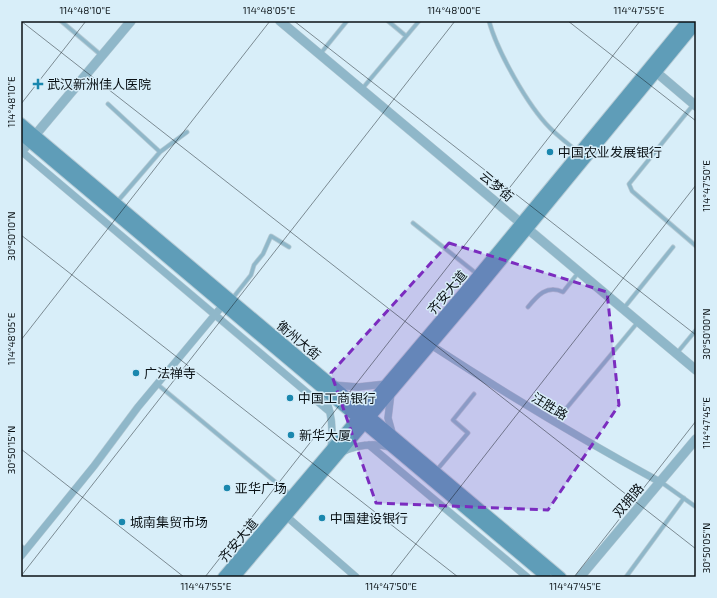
<svg xmlns="http://www.w3.org/2000/svg" width="717" height="598" viewBox="0 0 717 598" font-family="'Exo 2','Noto Sans SC',sans-serif">
<style>
.lines{fill:none;stroke-linecap:round;stroke-linejoin:round}
.service-casing{stroke:#b7cbd5;stroke-width:5}
.minor-casing{stroke:#b7cbd5;stroke-width:8}
.tertiary-casing{stroke:#b7cbd5;stroke-width:10}
.secondary-casing{stroke:#b7cbd5;stroke-width:12}
.service{stroke:#8fb7c9;stroke-width:3.5}
.minor{stroke:#8fb7c9;stroke-width:7}
.tertiary{stroke:#8fb7c9;stroke-width:9}
.secondary{stroke:#5f9db8;stroke-width:10}
.marked{fill:#7b2cbf;fill-opacity:0.2;stroke:#7b2cbf;stroke-width:3;stroke-dasharray:8 5;stroke-linejoin:round}
.ticks{fill:none;stroke:#0b1216;stroke-width:1;stroke-opacity:0.45}
.poi-dot{fill:#1a87ae;stroke:#d8eef9;stroke-width:1.5}
.labels{text-anchor:middle;stroke-width:3;stroke-linejoin:round;paint-order:stroke}
.poi-label{font-size:13px;fill:#0b1216;stroke:#d8eef9;text-anchor:start}
.street-label{font-size:13px;fill:#0b1216;stroke:#d8eef9}
.neatline{fill:none;stroke:#0b1216;stroke-width:1.5}
.ticks-label{font-size:10px;text-anchor:middle;fill:#0b1216}
</style>
<rect width="100%" height="100%" fill="#d8eef9"/>
<g class="lines">
<!-- service casing -->
<g class="service-casing">
<path id="service" d="M 61,21 L 101,55
M 388,21 L 406,36
M 489,21 C 497,51 528,106 550,128 C 558,136 568,144 578,152
M 321,53 L 347,21
M 362,89 L 419,21
M 108,104 L 160,152
M 693,105 L 629,184 L 632,191 L 696,246
M 117,202 L 160,152 L 187,132
M 413,223 L 477,274
M 232,299 L 251,275 L 254,265 L 263,254 L 271,236 L 289,247
M 528,307 C 537,296 547,284 563,292 L 578,273
M 624,308 L 673,247
M 677,353 L 696,330
M 157,384 L 291,495
M 555,422 L 638,322
M 436,471 L 468,433 L 453,420 L 474,394
M 661,482 L 696,507
M 21,546 L 26,550
M 626,577 L 684,498"/>
</g>
<!-- minor casing -->
<g class="minor-casing">
<path id="minor" d="M 21,151 L 330,412
M 431,345 C 506,394 581,439 660,482
M 333,385 L 358,387 L 386,384
M 322,390 C 331,408 334,427 331,448
M 391,393 L 388,418 L 393,436
M 369,445 L 527,577
M 342,452 C 357,445 374,443 390,447
M 286,516 L 356,577
M 21,556 L 94,466 L 138,407 L 223,305"/>
</g>
<!-- tertiary casing -->
<g class="tertiary-casing">
<path id="tertiary" d="M 280,21 L 696,370
M 656,72 L 696,106
M 21,152 L 131,21
M 580,577 L 696,439"/>
</g>
<!-- secondary casing -->
<g class="secondary-casing">
<path id="secondary" d="M 21,123 L 561,577
M 21,135 L 546,577
M 223,577 L 464,292 L 687,21
M 235,577 L 471,298 L 696,24"/>
</g>
<!-- service -->
<use href="#service" class="service"/>
<!-- minor -->
<use href="#minor" class="minor"/>
<!-- tertiary -->
<use href="#tertiary" class="tertiary"/>
<!-- secondary -->
<use href="#secondary" class="secondary"/>
</g>
<!-- marked area -->
<path class="marked" d="M 449,243 L 607,292 L 619,405 L 548,510 L 376,503 L 331,373 Z"/>
<!-- ticks -->
<path class="ticks" d="M 21,21 L 696,549M 294,21 L 696,335M 568,21 L 696,121M 21,104 L 86,21M 21,235 L 458,577M 21,340 L 270,21M 21,449 L 184,577M 21,576 L 455,21M 205,577 L 640,21M 390,577 L 696,185M 574,577 L 696,421"/>
<!-- markers -->
<g class="poi-dot">
<path d="M36 78h4v4h4v4h-4v4h-4v-4h-4v-4h4z"/>
<circle cx="550" cy="152" r="4"/>
<circle cx="136" cy="373" r="4"/>
<circle cx="290" cy="398" r="4"/>
<circle cx="291" cy="435" r="4"/>
<circle cx="227" cy="488" r="4"/>
<circle cx="322" cy="518" r="4"/>
<circle cx="122" cy="522" r="4"/>
</g>
<g class="labels">
<!-- poi labels -->
<g class="poi-label">
<text x="47" y="89">武汉新洲佳人医院</text>
<text x="558" y="157">中国农业发展银行</text>
<text x="144" y="378">广法禅寺</text>
<text x="298" y="403">中国工商银行</text>
<text x="299" y="440">新华大厦</text>
<text x="235" y="493">亚华广场</text>
<text x="330" y="523">中国建设银行</text>
<text x="130" y="527">城南集贸市场</text>
</g>
<!-- street labels -->
<g class="street-label">
<text transform="translate(497 186) rotate(40)" y="5">云梦街</text>
<text transform="translate(447 292) rotate(-50)" y="5">齐安大道</text>
<text transform="translate(299 340) rotate(40)" y="5">衡州大街</text>
<text transform="translate(550 406) rotate(31)" y="5">汪胜路</text>
<text transform="translate(628 500) rotate(-50)" y="5">双拥路</text>
<text transform="translate(238 540) rotate(-50)" y="5">齐安大道</text>
</g>
</g>
<!-- border -->
<rect width="717" height="598" fill="none" stroke="#d8eef9" stroke-width="44"/>
<rect x="22" y="22" width="673" height="554" class="neatline"/>
<g class="ticks-label">
<text x="85" y="14">114°48'10"E</text>
<text x="269" y="14">114°48'05"E</text>
<text x="454" y="14">114°48'00"E</text>
<text x="639" y="14">114°47'55"E</text>
<text transform="translate(11 102) rotate(-90)" y="4">114°48'10"E</text>
<text transform="translate(706 186) rotate(-90)" y="4">114°47'50"E</text>
<text transform="translate(11 236) rotate(-90)" y="4">30°50'10"N</text>
<text transform="translate(706 334) rotate(-90)" y="4">30°50'00"N</text>
<text transform="translate(11 339) rotate(-90)" y="4">114°48'05"E</text>
<text transform="translate(706 423) rotate(-90)" y="4">114°47'45"E</text>
<text transform="translate(11 450) rotate(-90)" y="4">30°50'15"N</text>
<text transform="translate(706 548) rotate(-90)" y="4">30°50'05"N</text>
<text x="206" y="590">114°47'55"E</text>
<text x="391" y="590">114°47'50"E</text>
<text x="575" y="590">114°47'45"E</text>
</g>
</svg>
